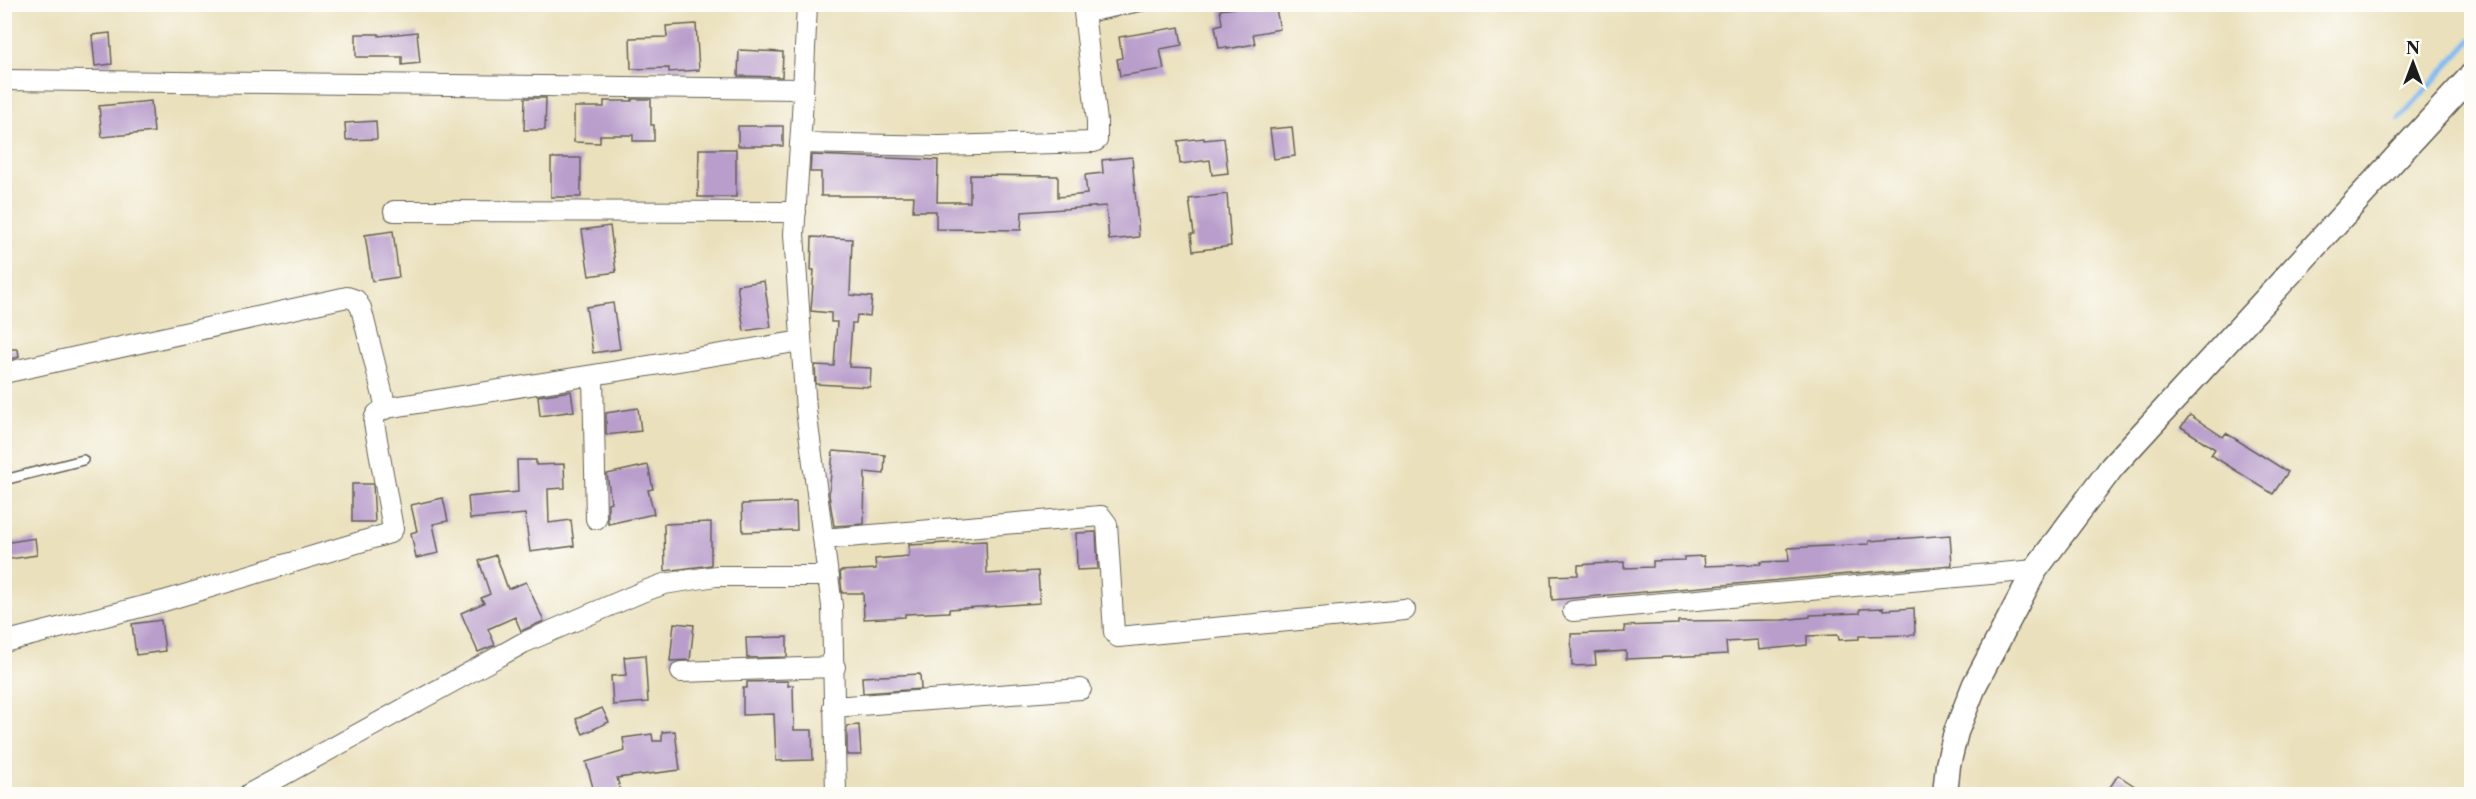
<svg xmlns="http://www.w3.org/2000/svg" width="2476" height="799" viewBox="0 0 2476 799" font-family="'Libre Caslon Text',serif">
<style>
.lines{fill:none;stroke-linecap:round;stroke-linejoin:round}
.stream{stroke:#7fbcf2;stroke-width:5}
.building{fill:#b99ecc}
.service-casing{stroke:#646154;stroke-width:12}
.minor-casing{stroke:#646154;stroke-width:22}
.tertiary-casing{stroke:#646154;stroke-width:27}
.service{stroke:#fff;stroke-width:9}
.minor{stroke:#fff;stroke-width:20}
.tertiary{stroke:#fff;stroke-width:24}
</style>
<rect width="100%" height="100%" fill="#fdfcf7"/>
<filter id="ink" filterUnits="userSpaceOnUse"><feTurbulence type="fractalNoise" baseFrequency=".0167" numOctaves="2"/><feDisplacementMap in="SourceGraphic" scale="12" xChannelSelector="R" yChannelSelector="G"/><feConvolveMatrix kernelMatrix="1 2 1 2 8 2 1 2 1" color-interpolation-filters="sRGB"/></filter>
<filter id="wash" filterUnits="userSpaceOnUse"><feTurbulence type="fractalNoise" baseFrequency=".008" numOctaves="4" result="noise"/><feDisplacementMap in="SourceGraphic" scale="24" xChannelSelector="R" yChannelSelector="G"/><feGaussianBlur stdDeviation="1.35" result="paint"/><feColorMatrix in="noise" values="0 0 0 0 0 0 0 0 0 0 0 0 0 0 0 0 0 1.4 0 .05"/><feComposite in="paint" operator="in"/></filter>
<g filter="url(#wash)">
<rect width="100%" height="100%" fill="#eae0bc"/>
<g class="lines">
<!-- stream -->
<path class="stream" d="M 2399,119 L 2472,39"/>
</g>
<g id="blocks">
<!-- building -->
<path class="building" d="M 1265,4 L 1275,4 L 1280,29 L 1253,34 L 1255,44 L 1227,49 L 1227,47 L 1219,48 L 1215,26 L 1222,24 L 1220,10 Z
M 696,24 L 699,70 L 669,72 L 669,68 L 631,69 L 630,38 L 667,37 L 666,26 Z
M 1179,27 L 1182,45 L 1160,49 L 1164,69 L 1120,76 L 1117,59 L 1122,58 L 1119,37 Z
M 417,32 L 420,63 L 402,65 L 402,57 L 356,57 L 356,34 L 379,34 L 379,36 Z
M 110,33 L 112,64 L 95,66 L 92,35 Z
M 739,50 L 783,52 L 782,77 L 738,76 Z
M 525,98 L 546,98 L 545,130 L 524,130 Z
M 632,99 L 651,99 L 651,125 L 654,125 L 654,141 L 633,141 L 633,135 L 600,135 L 600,143 L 574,142 L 574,107 L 604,107 L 604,101 L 632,101 Z
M 151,101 L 154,132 L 102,137 L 99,106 Z
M 376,121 L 377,139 L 346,140 L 345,123 Z
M 738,126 L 783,126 L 783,146 L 738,146 Z
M 1292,127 L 1295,156 L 1274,159 L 1270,129 Z
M 1204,138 L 1204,140 L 1224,138 L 1228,173 L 1212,175 L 1210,160 L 1180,164 L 1178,141 Z
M 699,149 L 736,149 L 736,197 L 698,197 Z
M 811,155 L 938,160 L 937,202 L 970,202 L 970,175 L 1058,176 L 1058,197 L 1087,194 L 1085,175 L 1103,173 L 1102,160 L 1132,157 L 1139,237 L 1109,240 L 1106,206 L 1022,212 L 1021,230 L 936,229 L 936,211 L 913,211 L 914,196 L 821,196 L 821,172 L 810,172 Z
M 551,158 L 581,158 L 581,197 L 551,197 Z
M 1227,194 L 1231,246 L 1193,251 L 1191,234 L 1194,234 L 1189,199 Z
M 610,226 L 616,272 L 589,276 L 582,230 Z
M 393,231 L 399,277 L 372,281 L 365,235 Z
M 812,237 L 852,239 L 850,295 L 872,297 L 870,316 L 857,315 L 856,323 L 852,323 L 849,367 L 871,368 L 870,387 L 816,384 L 815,365 L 834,366 L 837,322 L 831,322 L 831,313 L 811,311 L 814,270 L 811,270 Z
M 764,281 L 771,327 L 744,331 L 737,285 Z
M 613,303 L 620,349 L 593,353 L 586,307 Z
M 4,349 L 18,349 L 19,357 L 4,361 Z
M 571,391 L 574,411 L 540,416 L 538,396 Z
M 638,408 L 641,431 L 606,435 L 606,413 Z
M 2190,415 L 2223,437 L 2226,433 L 2288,472 L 2273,494 L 2211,455 L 2215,449 L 2181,427 Z
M 833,451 L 885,455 L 884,474 L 865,472 L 864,524 L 834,526 L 829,495 Z
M 517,460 L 536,460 L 536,465 L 564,464 L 565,488 L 548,489 L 549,523 L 571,520 L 574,546 L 530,552 L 525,514 L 470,519 L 468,497 L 518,492 Z
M 648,465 L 653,489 L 648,490 L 654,514 L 608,524 L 608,503 L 611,502 L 607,474 Z
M 352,484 L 373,484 L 375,522 L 352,522 Z
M 443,498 L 448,521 L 433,524 L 439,553 L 416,558 L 411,533 L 417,531 L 411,505 Z
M 796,502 L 797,530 L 743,532 L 742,504 Z
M 711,522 L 711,565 L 665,571 L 664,524 Z
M 1096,532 L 1098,569 L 1077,570 L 1076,533 Z
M 1950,535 L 1952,565 L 1552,600 L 1551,576 L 1578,575 L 1578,565 L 1624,562 L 1624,568 L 1653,567 L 1653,561 L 1684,560 L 1684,557 L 1704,556 L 1705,566 L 1761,564 L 1761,562 L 1789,561 L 1788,548 L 1869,544 L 1869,541 Z
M 35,538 L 37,555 L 4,560 L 4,543 Z
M 986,541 L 987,574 L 1038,571 L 1040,603 L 949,609 L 949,612 L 905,614 L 905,617 L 864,619 L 863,593 L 842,593 L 840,571 L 876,569 L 875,559 L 909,556 L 909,545 Z
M 496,555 L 508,589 L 526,582 L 544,621 L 521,631 L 515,617 L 488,629 L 495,645 L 478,652 L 461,613 L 484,603 L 481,598 L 490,594 L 479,561 Z
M 1884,608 L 1884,610 L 1914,608 L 1915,635 L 1859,636 L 1859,639 L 1839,640 L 1838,635 L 1807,636 L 1807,645 L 1759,650 L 1758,640 L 1726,642 L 1727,654 L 1671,657 L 1626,659 L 1626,651 L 1595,653 L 1596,665 L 1572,666 L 1571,634 L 1625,632 L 1624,626 L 1678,624 L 1678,621 L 1783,620 L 1810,617 L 1810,615 L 1860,613 L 1860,609 Z
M 161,620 L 165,651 L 136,655 L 132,624 Z
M 674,623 L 694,625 L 690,660 L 670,661 Z
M 787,637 L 787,657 L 747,658 L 746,638 Z
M 645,655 L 648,702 L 613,705 L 611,676 L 626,675 L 624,657 Z
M 920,674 L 921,689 L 863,693 L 862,677 Z
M 788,681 L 788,686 L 793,685 L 794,730 L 812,730 L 813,760 L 776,761 L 774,714 L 743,715 L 743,688 L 747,688 L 747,682 Z
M 602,708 L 609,722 L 583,734 L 576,719 Z
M 859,725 L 861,755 L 847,755 L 847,726 Z
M 675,731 L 680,770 L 617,778 L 622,795 L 595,795 L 586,762 L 625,751 L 623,738 L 652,734 L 653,741 L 662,741 L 662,732 Z
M 2118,775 L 2148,795 L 2105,795 Z"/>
</g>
</g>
<g filter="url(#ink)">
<use href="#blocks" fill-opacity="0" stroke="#646154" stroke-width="1.5"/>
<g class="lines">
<!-- service casing -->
<g class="service-casing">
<path id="service" d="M 1084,18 L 1151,4
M 4,480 L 83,460"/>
</g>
<!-- minor casing -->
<g class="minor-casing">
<path id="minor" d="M 807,4 L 802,115 L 794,234 L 806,410 L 832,606 L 836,794
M 4,80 L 803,89
M 800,143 L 940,146 L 1094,142 L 1097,140 L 1097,121 L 1083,4
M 394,211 L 796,212
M 4,373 L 347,297 L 356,300 L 361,308 L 386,408
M 596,519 L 593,375 L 801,341
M 823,539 L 1101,516 L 1107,524 L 1114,632 L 1118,637 L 1405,610
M 1573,611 L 2035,570
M 4,642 L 164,601 L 390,533 L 393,529 L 374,423 C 374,413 379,412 387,408 L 593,375
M 681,672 L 835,667
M 833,707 L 1081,689
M 249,794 L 523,643 L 642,592 L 664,584 L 716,576 L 829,576"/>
</g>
<!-- tertiary casing -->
<g class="tertiary-casing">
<path id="tertiary" d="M 1945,794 L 1948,765 L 1956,732 L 1975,684 L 2035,570 L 2112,467 L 2472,75"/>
</g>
<!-- service -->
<use href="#service" class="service"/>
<!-- minor -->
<use href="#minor" class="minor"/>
<!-- tertiary -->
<use href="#tertiary" class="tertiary"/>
</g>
</g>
<!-- margin -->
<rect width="2476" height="799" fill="none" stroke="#fdfcf7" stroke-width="24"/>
<!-- north arrow -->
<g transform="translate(2413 63)" stroke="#fdfcf7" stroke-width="4.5" paint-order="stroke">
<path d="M0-4.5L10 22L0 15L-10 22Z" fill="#1c1c1c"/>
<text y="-9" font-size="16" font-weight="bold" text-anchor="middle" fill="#1c1c1c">N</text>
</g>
</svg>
